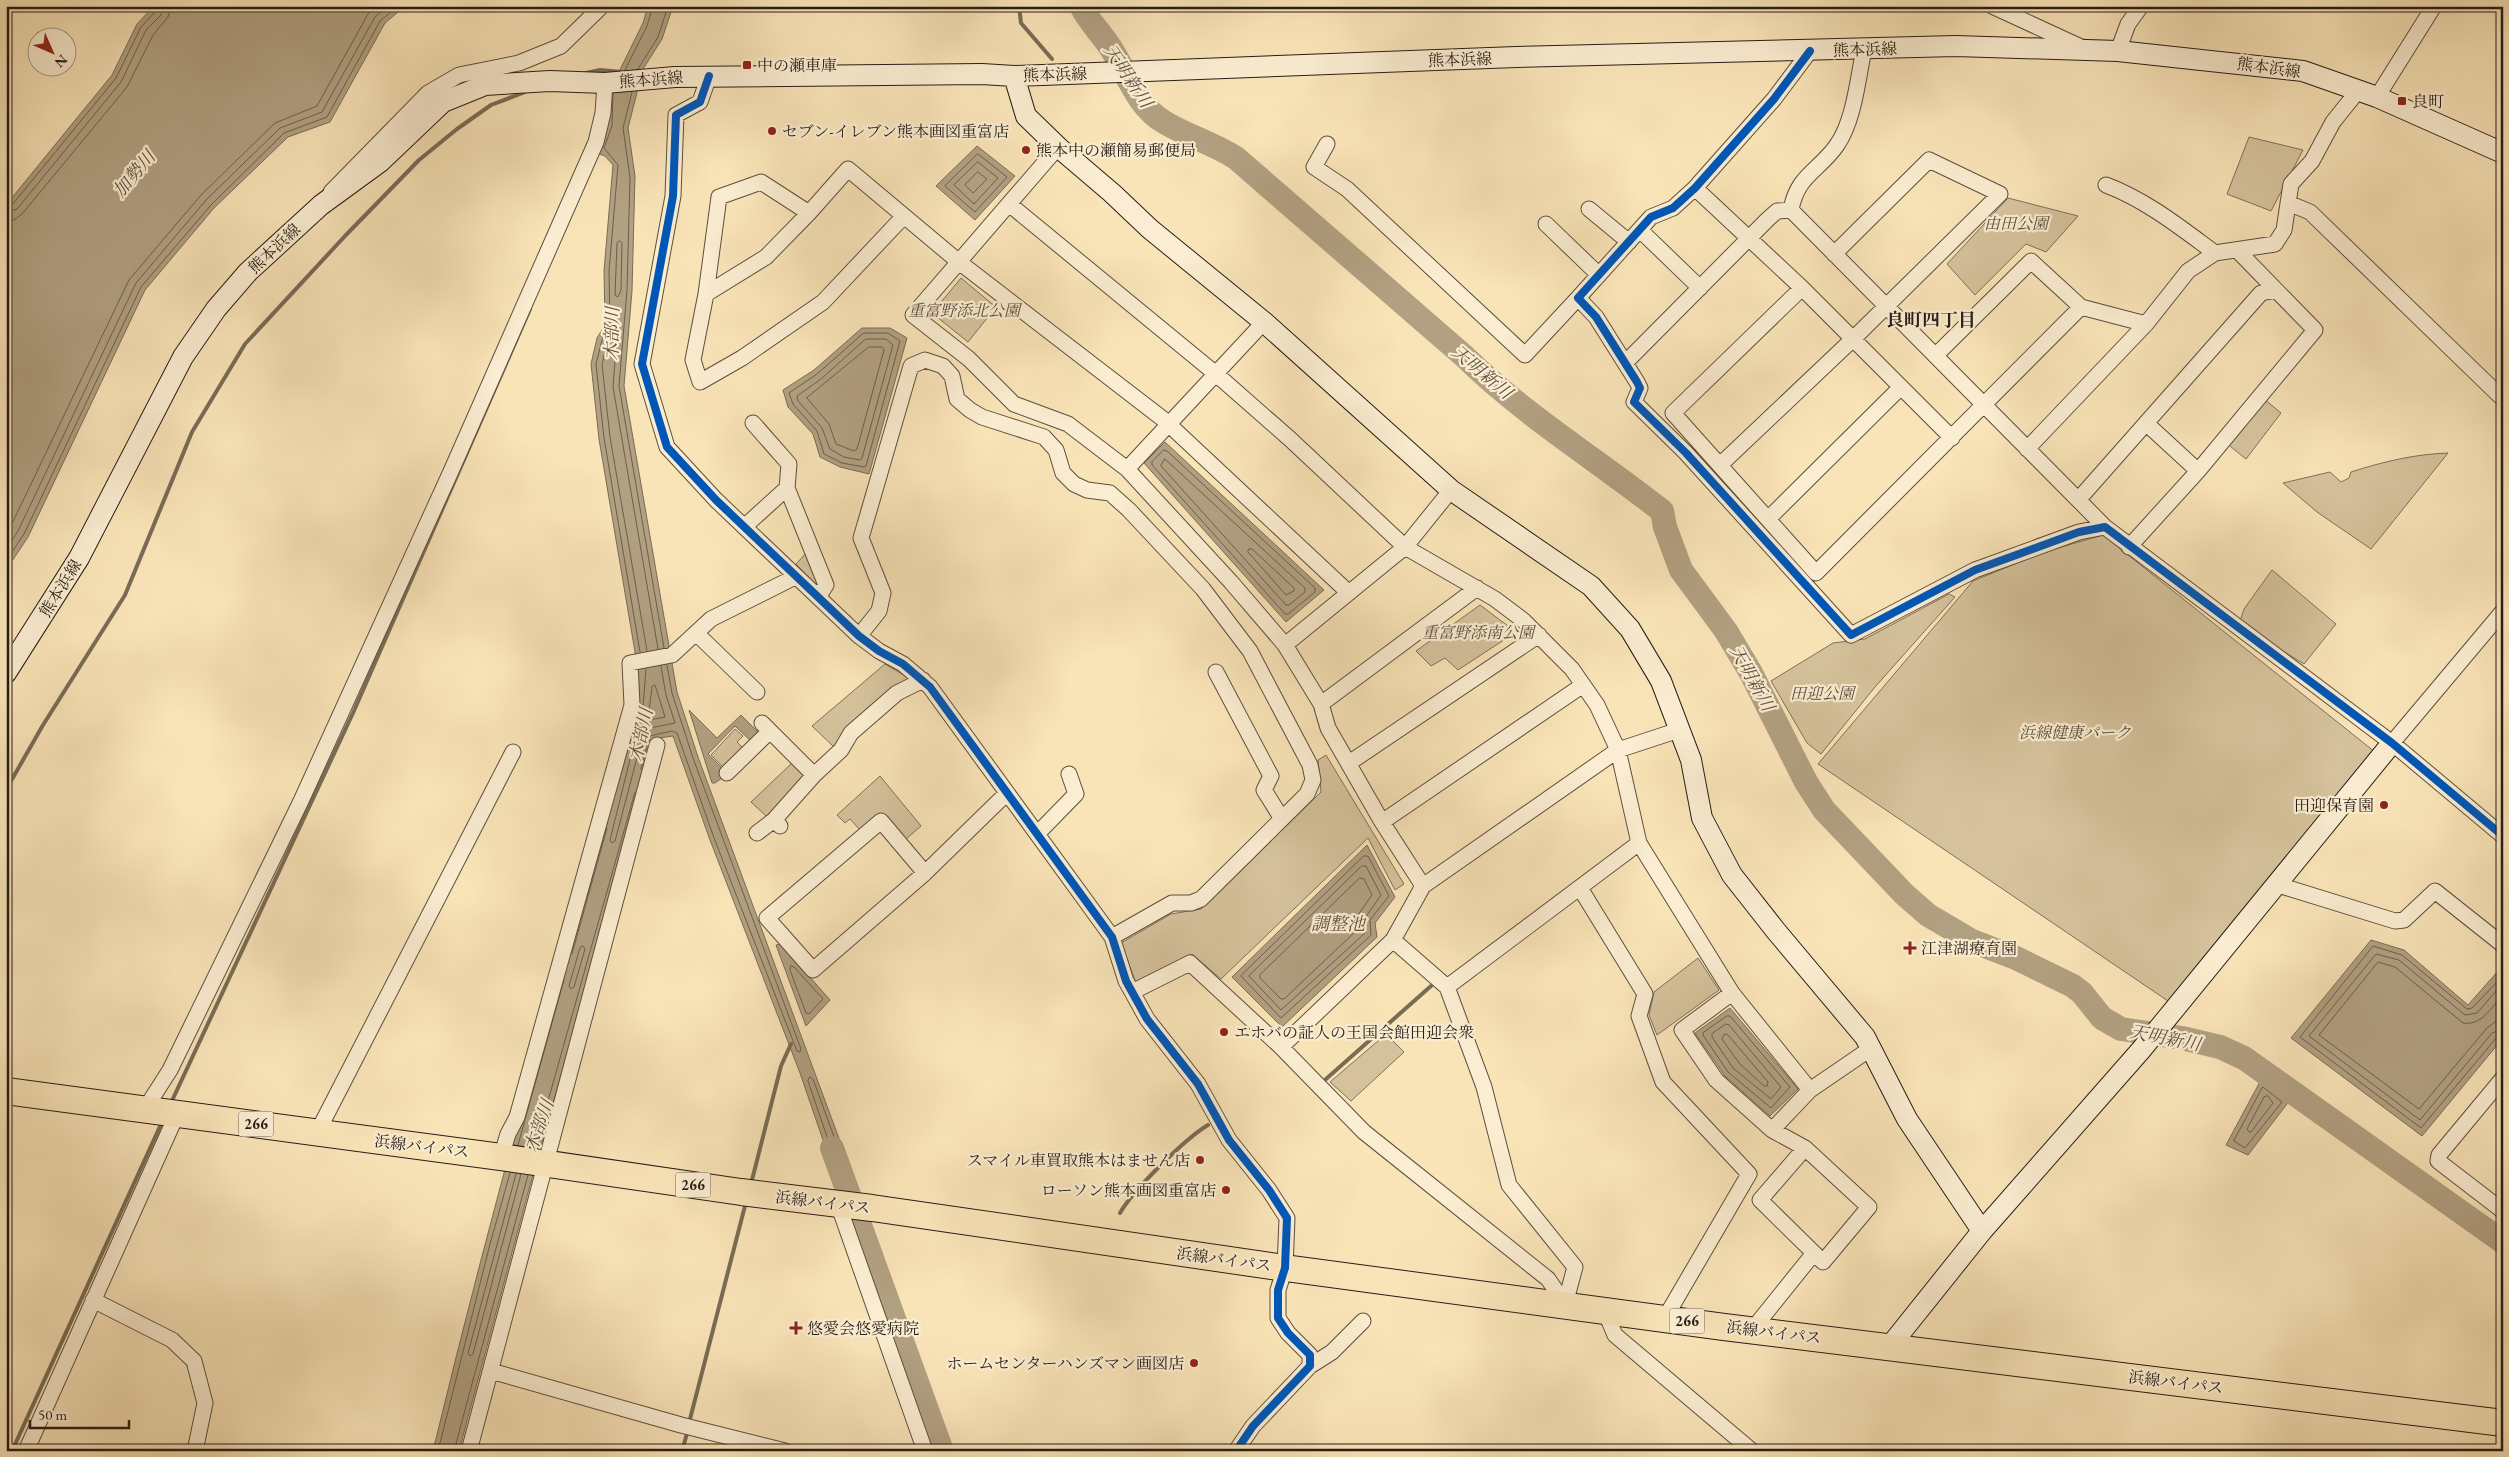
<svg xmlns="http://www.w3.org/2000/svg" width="2509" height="1457" viewBox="0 0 2509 1457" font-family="'EB Garamond','Noto Serif JP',serif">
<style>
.green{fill:#d5c29c;stroke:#7e7059}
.water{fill:#b1a081;stroke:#796c56}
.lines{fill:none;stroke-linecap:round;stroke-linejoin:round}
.shore{stroke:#6c5e4c;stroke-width:1}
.stream{stroke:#796c56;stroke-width:4}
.river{stroke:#b1a081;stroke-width:24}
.street-casing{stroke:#5b4f3e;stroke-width:17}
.secondary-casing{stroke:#261d16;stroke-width:22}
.highway-casing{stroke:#261d16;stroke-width:28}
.street{stroke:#fbedd1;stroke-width:15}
.secondary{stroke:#fbedd1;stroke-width:20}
.highway{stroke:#f9e4b8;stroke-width:26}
.cycleway-casing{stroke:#fbedd1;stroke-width:11}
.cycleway{stroke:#0057b8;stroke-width:8}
.poi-dot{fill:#8f2418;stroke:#fbedd1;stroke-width:2}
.labels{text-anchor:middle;stroke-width:4.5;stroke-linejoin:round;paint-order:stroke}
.shield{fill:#fbedd1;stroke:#665b4e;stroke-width:1}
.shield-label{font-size:15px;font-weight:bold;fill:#261d16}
.street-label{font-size:16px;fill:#261d16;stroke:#fbedd1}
.poi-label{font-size:16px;fill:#261d16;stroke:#fbedd1;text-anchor:start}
.park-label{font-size:16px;font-style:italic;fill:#5b4f3e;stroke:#fbedd1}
.water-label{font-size:18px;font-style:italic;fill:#5e5141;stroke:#fbedd1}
.neighbourhood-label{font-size:18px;font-weight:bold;fill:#261d16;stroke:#fbedd1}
</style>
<rect width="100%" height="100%" fill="#f9e4b8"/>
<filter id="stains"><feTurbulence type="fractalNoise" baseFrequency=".004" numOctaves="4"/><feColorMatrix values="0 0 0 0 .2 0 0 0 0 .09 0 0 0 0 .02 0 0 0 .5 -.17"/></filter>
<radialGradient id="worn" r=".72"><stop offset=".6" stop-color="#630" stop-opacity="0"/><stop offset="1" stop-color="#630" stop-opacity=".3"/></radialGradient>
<!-- green -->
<path class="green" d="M 2249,137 L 2303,150 L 2271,211 L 2227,194 Z
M 2008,198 L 2078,216 L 2046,252 L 2026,244 L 1975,295 L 1947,264 Z
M 961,278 L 996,307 L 968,342 L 932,313 Z
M 2263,398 L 2281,413 L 2246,459 L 2225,442 Z
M 2448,453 L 2371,549 L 2317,512 L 2283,483 L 2330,472 L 2341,482 L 2349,478 L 2351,472 C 2382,462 2415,454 2448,453 Z
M 2103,535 L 2375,752 L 2168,1001 L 1818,764 L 1973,581 L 2044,552 Z
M 808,551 L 821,583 L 818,587 L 796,564 Z
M 2272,570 L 2336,624 L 2304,664 L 2239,624 L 2244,609 Z
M 1949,594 L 1955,597 L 1875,687 L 1821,754 L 1807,743 L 1771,681 L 1833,643 L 1865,639 Z
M 1480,605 L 1516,632 L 1458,670 L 1445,658 L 1431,666 L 1416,651 Z
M 885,664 L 909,678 L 845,731 L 835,748 L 812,726 Z
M 735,729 L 743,736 L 737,742 L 742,747 L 742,752 L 725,769 L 711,755 Z
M 1326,755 L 1404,884 L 1395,890 L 1368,838 L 1221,979 L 1192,954 L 1136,983 L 1121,943 L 1171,914 L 1201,909 L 1321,792 L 1318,760 Z
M 792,763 L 805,776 L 788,796 L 766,816 L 751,802 Z
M 880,776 L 921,826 L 906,839 L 882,813 L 861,831 L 850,819 L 845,823 L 837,815 Z
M 1698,958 L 1719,990 L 1657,1035 L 1649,1015 L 1654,992 Z
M 1386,1034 L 1404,1052 L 1351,1101 L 1330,1082 Z"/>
<!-- water -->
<path class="water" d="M 154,6 L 405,6 L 385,23 L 330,122 L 288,137 L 214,208 L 145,290 L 28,537 L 6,570 L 6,205 L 112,75 L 137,24 Z
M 648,6 L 673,6 L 662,39 L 643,69 L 628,128 L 635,176 L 632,291 L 624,386 L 677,692 L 698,757 L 854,1179 L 836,1178 L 800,1073 L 710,840 L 673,736 L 653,739 L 645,775 L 529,1189 L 459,1451 L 433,1451 C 493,1201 565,953 632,705 L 635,652 L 599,439 L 591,364 L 597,338 L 605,325 L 604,271 L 613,165 L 605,156 L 597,153 L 609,92 L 643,23 Z
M 977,146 L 1015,176 L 975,220 L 936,186 Z
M 862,328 L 890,328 L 907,338 L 869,474 L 840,467 L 820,457 L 813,434 L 788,407 L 783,390 L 814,370 Z
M 1165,442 L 1324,590 L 1286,622 L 1144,463 Z
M 689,710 L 717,738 L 741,715 L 760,734 L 752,742 L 735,726 L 708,754 L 723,769 L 722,778 L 715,783 L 712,783 Z
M 1367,845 L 1395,897 L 1375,923 L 1377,937 L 1282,1027 L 1232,977 Z
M 2371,940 L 2404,950 L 2468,1005 L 2499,970 L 2503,973 L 2503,1038 L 2422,1136 L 2291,1038 Z
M 781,944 L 830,1000 L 806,1026 L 776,945 Z
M 1730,1008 L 1798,1089 L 1770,1116 L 1725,1076 L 1695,1033 Z
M 2262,1078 L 2290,1100 L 2248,1155 L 2226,1145 Z"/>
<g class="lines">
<!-- shore -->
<path class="shore" d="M 638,69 L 658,37 L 668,6
M 625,70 L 647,26 L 653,6
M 632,92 L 623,128 L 630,177 L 627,290 L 619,386 L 664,648
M 613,94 L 612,126 L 604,148 L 618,165 L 609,271 L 610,326 L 602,340 L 596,364 L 604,438 L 640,652
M 978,154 L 1007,177 L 975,212 L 945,186 Z
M 978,162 L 998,178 L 974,204 L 954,185 Z
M 978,172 L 987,179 L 973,193 L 965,185 Z
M 6,207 L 12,205 L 116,78 L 141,27 L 156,11 L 157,6
M 6,213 L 17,209 L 121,82 L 146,30 L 161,15 L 163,6
M 6,221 L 14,220 L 22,214 L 127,87 L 153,35 L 168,17 L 171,6
M 620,241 L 622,243 L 621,290 L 618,297 L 615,295 L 617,243 Z
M 864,333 L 888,333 L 900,341 L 866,466 L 864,467 L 842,463 L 824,454 L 817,431 L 793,404 L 789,393 L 817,374 Z
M 866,339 L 886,339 L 893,345 L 862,458 L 860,460 L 844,457 L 830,449 L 822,428 L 798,401 L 797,396 L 821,379 Z
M 869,347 L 882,347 L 884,350 L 857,449 L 854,451 L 836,444 L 829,424 L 807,398 Z
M 1164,450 L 1167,451 L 1315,588 L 1315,592 L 1288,614 L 1285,614 L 1152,465 L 1152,462 Z
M 1165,459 L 1305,588 L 1305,592 L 1289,605 L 1286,605 L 1161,466 Z
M 6,536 L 129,280 L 201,195 L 275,123 L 317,106 L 368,14 L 376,6
M 1249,549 L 1252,549 L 1294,588 L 1294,591 L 1286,595 L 1248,552 Z
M 6,550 L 18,531 L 136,283 L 206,200 L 280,128 L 322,112 L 375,17 L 388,6
M 6,561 L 24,534 L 141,287 L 211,205 L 284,133 L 327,117 L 380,21 L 398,6
M 647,651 L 610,437 L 602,365 L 607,342 L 614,333 L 617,336 L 613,387 L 658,649
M 646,669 L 643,707 L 610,840 L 612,843 L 615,841 L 643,735 L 650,728 L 675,723 L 666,695 L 661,666
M 655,685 L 665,717 L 650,720 L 648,718 L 652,687 Z
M 641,769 L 649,736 L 672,731 L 677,733 L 714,838 L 797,1051 L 800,1052 L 801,1049 L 693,758 L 672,693 L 667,665
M 1364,856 L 1368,856 L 1389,896 L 1370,920 L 1371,935 L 1281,1018 L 1241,976 Z
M 1362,866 L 1366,866 L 1381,895 L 1365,918 L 1365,933 L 1281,1010 L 1249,976 Z
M 1360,878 L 1364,879 L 1372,895 L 1358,915 L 1356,931 L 1284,999 L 1281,999 L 1260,978 L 1260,975 Z
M 583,946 L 585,949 L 574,987 L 571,989 L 569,986 L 580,948 Z
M 572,954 L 607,828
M 791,966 L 794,967 L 823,999 L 809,1014 L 806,1013 L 790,970 Z
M 2503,976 L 2472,1008 L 2467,1009 L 2402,955 L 2373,946 L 2300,1037 L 2421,1128 L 2497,1037 L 2503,1035
M 2503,983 L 2477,1013 L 2465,1015 L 2399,960 L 2376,954 L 2309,1036 L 2420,1120 L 2492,1033 L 2503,1029
M 2503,994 C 2492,1007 2482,1026 2463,1023 L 2395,967 L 2378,962 L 2319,1035 L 2419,1109 L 2487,1028 L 2495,1022 L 2503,1021
M 1727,1016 L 1730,1016 L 1790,1087 L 1771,1108 L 1728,1072 L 1703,1035 L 1703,1033 Z
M 1726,1024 L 1729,1025 L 1781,1087 L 1771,1099 L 1733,1068 L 1712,1037 L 1712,1034 Z
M 1725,1034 L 1728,1035 L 1768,1082 L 1767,1086 L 1764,1086 L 1739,1063 L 1722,1039 Z
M 810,1077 L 813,1079 L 846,1170 L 844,1173 L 839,1172 L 808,1081 Z
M 2263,1087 L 2282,1102 L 2245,1148 L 2234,1141 Z
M 2268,1096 L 2273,1103 L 2251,1132 L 2249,1132 L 2247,1129 L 2264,1097 Z
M 518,1145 L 564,980
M 535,1147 L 635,792
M 516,1174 L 468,1353 L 470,1356 L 473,1354 L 521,1174
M 438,1451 L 490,1244 L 510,1173
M 454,1451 L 528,1175"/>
<!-- stream -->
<path class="stream" d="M 1019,6 L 1021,23 L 1052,59
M 586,73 L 600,70 L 622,72
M 6,795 L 11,781 L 43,725 L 125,595 L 192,432 L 245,344 L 345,236 L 419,160 L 457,129 L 491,105 L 525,92
M 1326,1079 L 1431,986
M 170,1105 L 353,713 L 530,309
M 751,1184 L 781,1066 L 791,1044
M 1120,1213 C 1133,1190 1186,1138 1208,1125
M 689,1423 L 746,1202
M 12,1451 L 162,1122
M 682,1451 L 688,1430"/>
<!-- river -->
<path class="river" d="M 1081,6 C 1088,20 1099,31 1108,44 C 1126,69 1135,105 1164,122 C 1187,136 1213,143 1236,158 L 1464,356 C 1524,415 1596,459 1662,511 L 1665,527 L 1681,570 L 1726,631 L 1751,673 L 1806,782 L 1824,810 L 1904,894 L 1928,915 L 1972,941 L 2016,958 L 2073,986 L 2082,993 L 2102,1018 L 2121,1029 L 2182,1038 L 2220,1047 L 2244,1058 L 2503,1242
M 832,1148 L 942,1451"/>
<!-- street casing -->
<g class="street-casing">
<path id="street" d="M 1992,6 L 2081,47
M 1864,49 C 1858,78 1854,121 1837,145 C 1819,171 1797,175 1791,210 L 2105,527
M 1810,51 L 1774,99 L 1695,188 L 1673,208 L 1651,217 L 1578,298 L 1596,317 L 1637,382 L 1640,388 L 1634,402 L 1686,453 L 1851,635 L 1975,570 L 2079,532 L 2105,527 L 2392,743 L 2503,836
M 2118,51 L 2128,24 L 2141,6
M 709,76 L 700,102 L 676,115 L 673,196 L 642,364 L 667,447 L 716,500 L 859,636 L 879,651 L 903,664 L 930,687 L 1112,937 L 1126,981 L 1147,1019 L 1198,1084 L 1229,1140 L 1269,1190 L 1287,1218 L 1285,1268 L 1278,1290 L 1278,1318 L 1288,1333 L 1310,1355 L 1310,1366 L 1253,1426 L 1236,1451
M 2377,97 L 2434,6
M 1327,144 L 1314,167 L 1347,189 L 1525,355 L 1578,298
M 1058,147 L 913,315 L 969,359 L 1014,404 L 1068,424 L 1127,469 L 1231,582 L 1285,645 L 1321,704 L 1328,728 L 1382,822 L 1423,886
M 2106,185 C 2146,200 2181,228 2215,253
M 1695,188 L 1802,288 L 1952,438
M 331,192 L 428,93 L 459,75 L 519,63 L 561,46 L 602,6
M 2288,203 L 2310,212 L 2503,399
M 1009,204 L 1216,374 L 1290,439 L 1405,547 L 1495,599 L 1524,621 L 1572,669 L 1597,705 L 1618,750 L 1639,843 L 1447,987 L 1393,940 L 1281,1047
M 1589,209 L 1629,242
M 809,213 L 761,182 L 719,197 L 706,294 L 693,360 L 700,382 L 742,358 L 823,302 L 904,216
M 1546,224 L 1599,275
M 1640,230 L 1700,288
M 1802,288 L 1673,413 L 1816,573 L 2081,307 L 2146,324
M 706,294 L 766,257 L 809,213 L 848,169 L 959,262 L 1163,419 L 1349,593
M 1936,355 L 2031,261 L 2081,307
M 1625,363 L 1768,219 L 1777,211 L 1791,210
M 753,423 L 789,464 L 787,488
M 2147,424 L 2198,471
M 2027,449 L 2146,324 L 2188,271 L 2215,253 L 2275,244 L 2284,230 L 2291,184 L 2312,161 L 2333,122 L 2357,92
M 1720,465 L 1853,339 L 2000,194 L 1929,160 L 1834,254
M 1127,469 L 1264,322
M 2078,500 L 2261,293 L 2276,290
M 1768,519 L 1901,387
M 744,527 L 787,488 L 826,585 L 819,596
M 2129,547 L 2198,471 L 2315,330 L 2237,250
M 696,633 L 757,692
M 859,636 L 879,611 L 883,593 L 861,538 L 911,366 L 925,360 L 943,366 L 952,376 L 957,399 L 970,410 L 982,417 L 1044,437 L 1056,450 L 1063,473 L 1074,484 L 1087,490 L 1110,493 L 1129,510 L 1203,589 L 1250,651 L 1310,765 L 1313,780 L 1307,794 L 1201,899 L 1191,903 L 1172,903 L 1112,937
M 1285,645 L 1405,547 L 1451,490
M 1216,672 L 1271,776 L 1264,790 L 1282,819
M 1321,704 L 1477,588
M 762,723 L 814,775
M 2392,743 L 2503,611
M 1349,763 L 1539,635
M 727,773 L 770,731
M 1382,822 L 1583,685
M 780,826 L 774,820 L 814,775 L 841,750 L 851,733 L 897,693 L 923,680
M 757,833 L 774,820
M 1037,834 L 1076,794 L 1069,774
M 1639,843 L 1732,993 L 1810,1090 L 1870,1049
M 925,873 L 881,821 L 767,918 L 813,970 L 925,873 L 1006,794
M 2275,884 L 2395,921 L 2404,920 L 2435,891 L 2503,945
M 1580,888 L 1645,994 L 1639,1016 L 1663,1082 L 1749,1174 L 1665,1318
M 1393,940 L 1423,886 L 1618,750 L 1679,730
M 1132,992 L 1190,963 L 1281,1047 L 1364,1132 L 1548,1279 L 1565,1304 L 1575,1267 L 1509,1185 L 1484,1087 L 1447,987
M 1732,993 L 1682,1030 L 1716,1080 L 1772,1130
M 2503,1078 L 2439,1155 L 2438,1161 L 2503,1211
M 145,1109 L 170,1070 L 301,801 L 452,469 L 596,142 L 603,113 L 605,83
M 317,1133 L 513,752
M 1805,1148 L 1772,1130 L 1810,1090
M 501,1157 L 508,1134 L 517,1117 L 632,705 L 630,663 L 672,655 L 711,619 L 795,577
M 838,1204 L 925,1451
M 93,1300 L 172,1340 L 194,1361 L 205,1403 L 195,1451
M 1604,1309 L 1615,1335 L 1752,1451
M 1752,1330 L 1814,1253 L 1823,1262 L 1869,1207 L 1805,1148 L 1760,1200 L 1814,1253
M 1310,1366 L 1332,1352 L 1363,1321
M 491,1371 L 681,1425 L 785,1451
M 26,1451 L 177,1114
M 469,1451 L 657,745"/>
</g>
<!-- secondary casing -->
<g class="secondary-casing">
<path id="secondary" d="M 1014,76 L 1026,116 L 1058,147 L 1112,193 L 1150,229 L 1264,322 L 1451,490 L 1591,586 L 1630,629 L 1661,681 L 1691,760 L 1702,818 L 1732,875 L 1776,931 L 1865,1037 L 1907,1119 L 1982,1231
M 6,673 L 79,558 L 183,357 L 216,309 L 248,272 L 321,205 L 380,162 L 443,102 L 485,85 L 550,81 L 605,83 L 675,77 L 982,74 L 1014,76 L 1516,57 L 1956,46 L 2118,51 L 2303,71 L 2377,97 L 2503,153
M 1890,1346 L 1982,1231 L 2141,1050 L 2392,743"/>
</g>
<!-- highway casing -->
<g class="highway-casing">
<path id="highway" d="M 6,1091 L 501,1157 L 741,1192 L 872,1208 L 1285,1268 L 1724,1327 L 2503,1423"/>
</g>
<!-- street -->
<use href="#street" class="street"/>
<!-- secondary -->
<use href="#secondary" class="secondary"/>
<!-- highway -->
<use href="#highway" class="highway"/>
<!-- cycleway casing -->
<g class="cycleway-casing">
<path id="cycleway" d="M 1810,51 L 1774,99 L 1695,188 L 1673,208 L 1651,217 L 1578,298 L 1596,317 L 1637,382 L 1640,388 L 1634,402 L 1686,453 L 1851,635 L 1975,570 L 2079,532 L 2105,527 L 2392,743 L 2503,836
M 709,76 L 700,102 L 676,115 L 673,196 L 642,364 L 667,447 L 716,500 L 859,636 L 879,651 L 903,664 L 930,687 L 1112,937 L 1126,981 L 1147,1019 L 1198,1084 L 1229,1140 L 1269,1190 L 1287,1218 L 1285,1268 L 1278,1290 L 1278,1318 L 1288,1333 L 1310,1355 L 1310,1366 L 1253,1426 L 1236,1451"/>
</g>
<!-- cycleway -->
<use href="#cycleway" class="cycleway"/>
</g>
<!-- markers -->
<g class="poi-dot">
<rect x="742" y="60" width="10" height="10" rx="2.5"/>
<rect x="2397" y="96" width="10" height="10" rx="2.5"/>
<circle cx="772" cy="131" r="5"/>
<circle cx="1026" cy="150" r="5"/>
<circle cx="2384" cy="805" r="5"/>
<path d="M1907.5 940.5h5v5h5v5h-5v5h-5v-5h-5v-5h5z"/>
<circle cx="1224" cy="1032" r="5"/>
<circle cx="1200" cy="1160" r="5"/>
<circle cx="1226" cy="1190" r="5"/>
<path d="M793.5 1320.5h5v5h5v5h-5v5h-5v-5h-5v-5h5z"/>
<circle cx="1194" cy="1363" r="5"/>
</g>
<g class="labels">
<!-- shield labels -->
<g class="shield">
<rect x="238.5" y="1111.5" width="35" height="25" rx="4"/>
<rect x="675.5" y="1172.5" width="35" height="25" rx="4"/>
<rect x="1669.5" y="1308.5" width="35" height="25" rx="4"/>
</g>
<g class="shield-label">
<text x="256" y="1129">266</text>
<text x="693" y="1190">266</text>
<text x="1687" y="1326">266</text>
</g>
<!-- street labels -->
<g class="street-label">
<text transform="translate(1865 49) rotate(-2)" y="6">熊本浜線</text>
<text transform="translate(1460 59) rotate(-2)" y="6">熊本浜線</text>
<text transform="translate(2269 67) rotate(8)" y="6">熊本浜線</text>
<text transform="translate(1055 74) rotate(-2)" y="6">熊本浜線</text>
<text transform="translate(651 79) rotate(-4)" y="6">熊本浜線</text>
<text transform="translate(274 248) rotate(-43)" y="6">熊本浜線</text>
<text transform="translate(60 588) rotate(-58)" y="6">熊本浜線</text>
<text transform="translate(422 1146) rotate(7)" y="6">浜線バイパス</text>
<text transform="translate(823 1202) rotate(7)" y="6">浜線バイパス</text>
<text transform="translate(1224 1259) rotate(8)" y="6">浜線バイパス</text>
<text transform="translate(1774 1332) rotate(7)" y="6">浜線バイパス</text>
<text transform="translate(2176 1382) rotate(7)" y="6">浜線バイパス</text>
</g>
<!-- poi labels -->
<g class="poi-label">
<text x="757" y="71">中の瀬車庫</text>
<text x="2412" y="107">良町</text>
<text x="782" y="137">セブン-イレブン熊本画図重富店</text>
<text x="1036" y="156">熊本中の瀬簡易郵便局</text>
<text x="2374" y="811" text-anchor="end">田迎保育園</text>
<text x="1921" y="954">江津湖療育園</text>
<text x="1234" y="1038">エホバの証人の王国会館田迎会衆</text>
<text x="1190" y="1166" text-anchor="end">スマイル車買取熊本はません店</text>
<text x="1216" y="1196" text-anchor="end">ローソン熊本画図重富店</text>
<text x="807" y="1334">悠愛会悠愛病院</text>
<text x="1184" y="1369" text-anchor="end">ホームセンターハンズマン画図店</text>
</g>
<!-- park labels -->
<g class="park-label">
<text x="2016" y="229">由田公園</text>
<text x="964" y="316">重富野添北公園</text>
<text x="1478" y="638">重富野添南公園</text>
<text x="1822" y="699">田迎公園</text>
<text x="2075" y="738">浜線健康パーク</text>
</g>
<!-- water labels -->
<g class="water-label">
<text transform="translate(1128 76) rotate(56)" y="6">天明新川</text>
<text transform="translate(134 174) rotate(-50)" y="6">加勢川</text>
<text transform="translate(612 334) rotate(-89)" y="6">木部川</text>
<text transform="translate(1482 372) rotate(40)" y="6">天明新川</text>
<text transform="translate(1752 678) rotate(61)" y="6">天明新川</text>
<text transform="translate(641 735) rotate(-78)" y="6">木部川</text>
<text x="1338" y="930">調整池</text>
<text transform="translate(2165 1038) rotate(11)" y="6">天明新川</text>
<text transform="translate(539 1126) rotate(-70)" y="6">木部川</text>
</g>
<!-- neighbourhood labels -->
<g class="neighbourhood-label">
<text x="1931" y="326">良町四丁目</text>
</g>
</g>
<!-- margin -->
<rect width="2509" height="1457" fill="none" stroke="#f9e4b8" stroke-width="25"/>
<rect x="8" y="8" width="2494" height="1442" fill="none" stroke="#261d16" stroke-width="2.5"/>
<rect x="12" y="12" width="2484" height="1432" fill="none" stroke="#261d16"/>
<!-- north arrow -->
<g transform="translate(52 52) rotate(135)"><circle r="24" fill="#fbedd1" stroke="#a69a86"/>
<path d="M0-4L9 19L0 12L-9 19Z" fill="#8f2418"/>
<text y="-8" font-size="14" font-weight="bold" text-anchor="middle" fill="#261d16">N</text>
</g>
<!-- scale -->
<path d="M30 1420v8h99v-8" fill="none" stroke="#261d16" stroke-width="2.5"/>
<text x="38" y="1420" font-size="15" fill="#261d16" stroke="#fbedd1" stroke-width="4" paint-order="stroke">50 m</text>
<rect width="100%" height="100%" filter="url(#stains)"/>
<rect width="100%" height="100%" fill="url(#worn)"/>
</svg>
